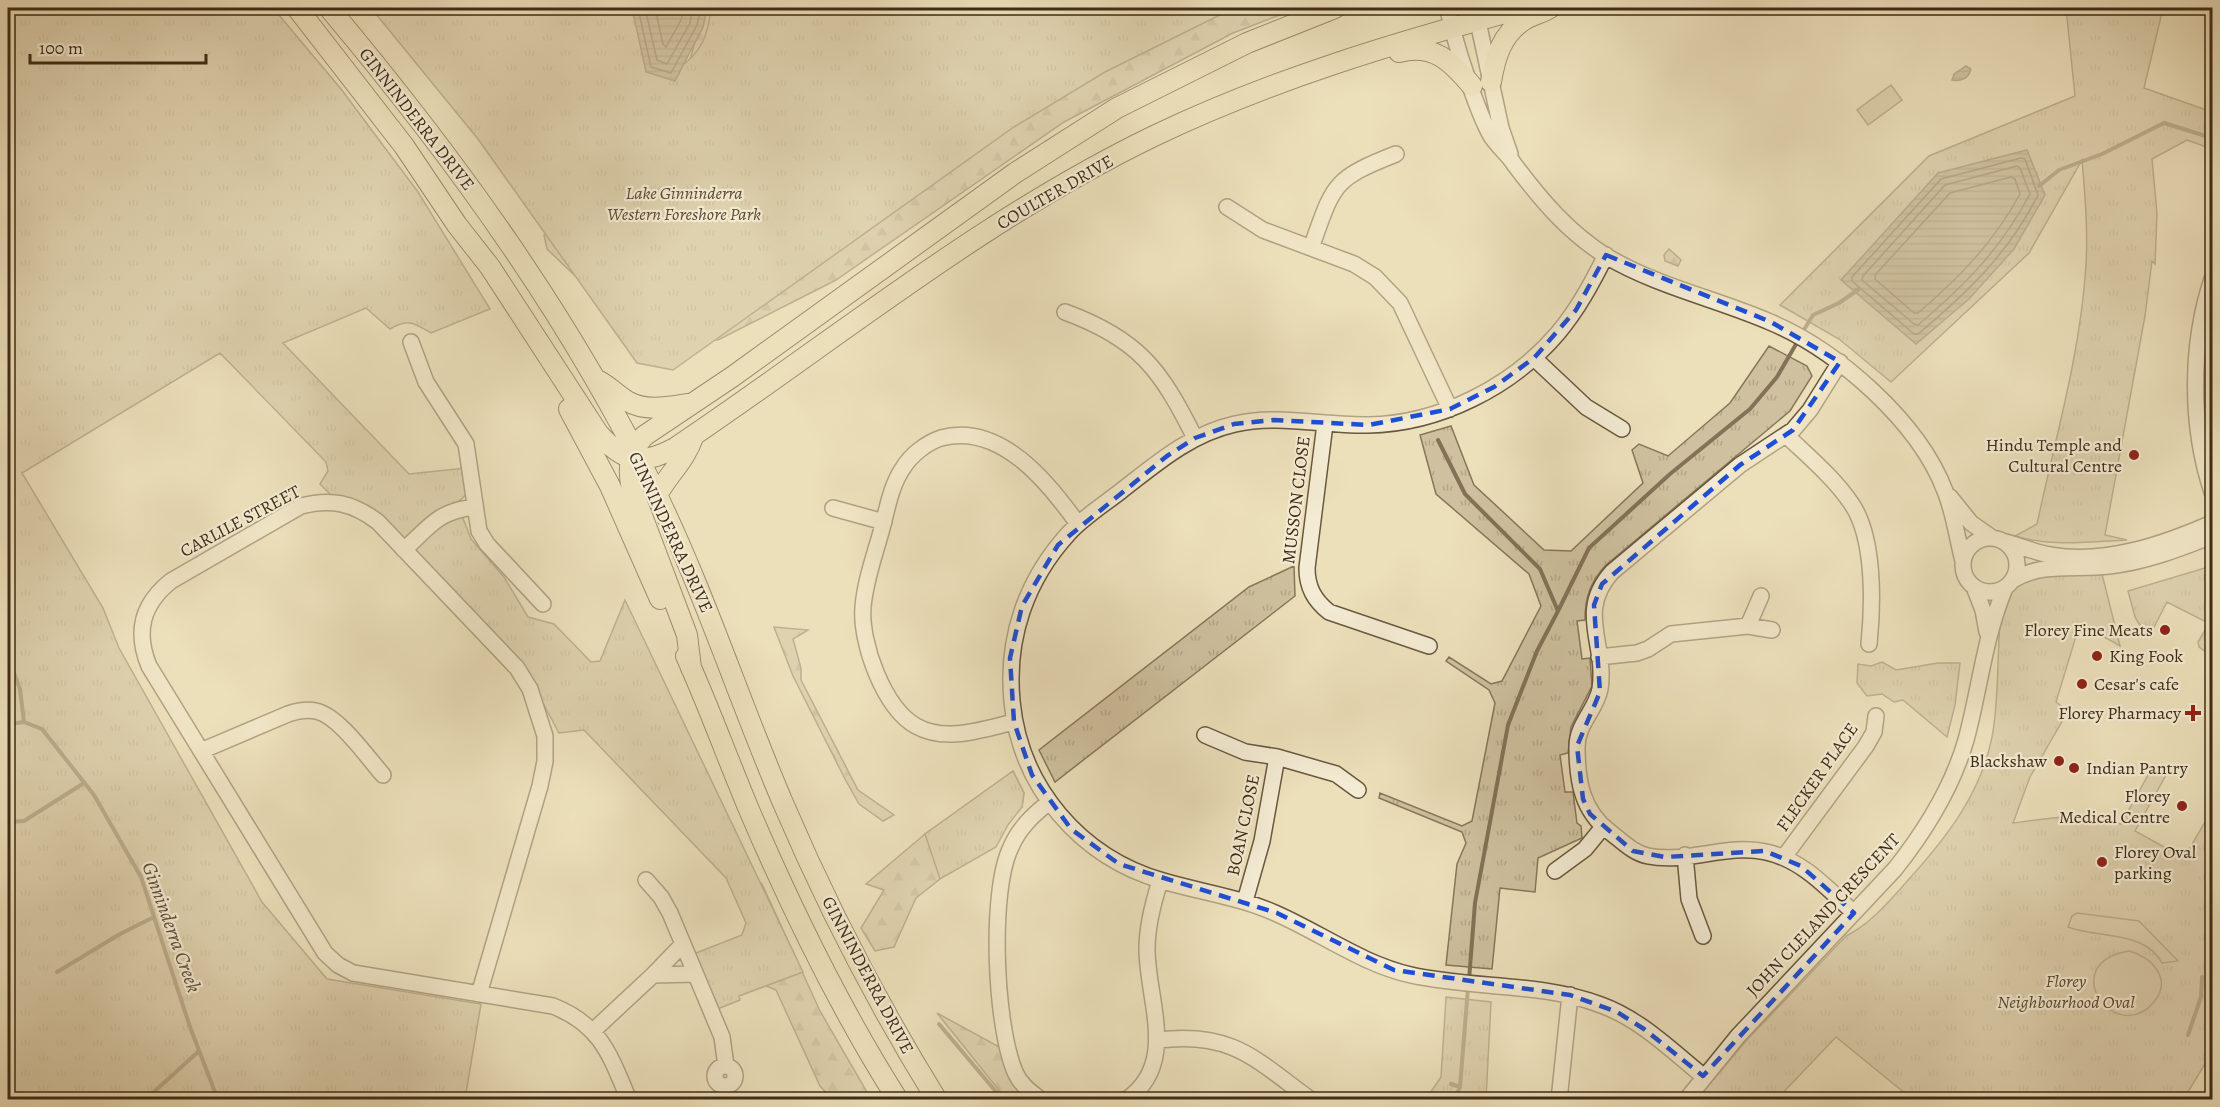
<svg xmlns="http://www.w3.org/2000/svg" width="2220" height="1107" viewBox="0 0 2220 1107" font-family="Alegreya,serif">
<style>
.forest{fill:url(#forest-firs);stroke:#87765a;stroke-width:1.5}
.park{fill:url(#park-tufts);stroke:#87765a;stroke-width:1.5}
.garden{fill:#cfc19f;stroke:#87765a;stroke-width:1.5}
.water{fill:url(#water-rules);stroke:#837257;stroke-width:1.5}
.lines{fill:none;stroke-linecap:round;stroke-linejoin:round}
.shore{stroke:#78664c;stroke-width:1.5}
.stream{stroke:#837257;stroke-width:4}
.minor-casing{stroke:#6a583e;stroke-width:18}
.major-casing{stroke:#3f2b15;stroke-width:22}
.minor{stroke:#f3ebd3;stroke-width:15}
.major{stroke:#ece0bb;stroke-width:20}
.marked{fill:none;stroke:#1d4ed8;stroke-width:4.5;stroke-dasharray:12 8;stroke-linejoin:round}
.poi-dot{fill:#8f2418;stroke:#f3ebd3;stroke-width:2}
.labels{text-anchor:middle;stroke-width:4.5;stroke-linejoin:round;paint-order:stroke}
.street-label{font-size:18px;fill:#3f2b15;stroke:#f3ebd3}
.park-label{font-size:18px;font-style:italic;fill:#5c4931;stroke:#f3ebd3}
.poi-label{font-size:18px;fill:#3f2b15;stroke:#f3ebd3;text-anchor:end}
.water-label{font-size:20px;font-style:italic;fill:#614f36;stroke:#f3ebd3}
</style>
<defs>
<pattern id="forest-firs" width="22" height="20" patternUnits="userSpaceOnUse" patternTransform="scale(1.5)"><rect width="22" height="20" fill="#cfc19f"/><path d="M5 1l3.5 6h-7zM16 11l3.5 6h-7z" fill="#b3a688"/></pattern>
<pattern id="park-tufts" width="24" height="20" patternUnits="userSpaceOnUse" patternTransform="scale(1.5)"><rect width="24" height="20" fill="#cfc19f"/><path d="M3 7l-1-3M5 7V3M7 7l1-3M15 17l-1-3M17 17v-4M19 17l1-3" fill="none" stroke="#b3a688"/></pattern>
<pattern id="water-rules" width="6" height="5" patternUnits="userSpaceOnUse" patternTransform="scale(1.5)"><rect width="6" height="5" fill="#b1a283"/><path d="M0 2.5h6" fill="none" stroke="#91846a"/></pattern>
</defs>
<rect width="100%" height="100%" fill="#ece0bb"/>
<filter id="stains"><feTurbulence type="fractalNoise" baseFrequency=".00333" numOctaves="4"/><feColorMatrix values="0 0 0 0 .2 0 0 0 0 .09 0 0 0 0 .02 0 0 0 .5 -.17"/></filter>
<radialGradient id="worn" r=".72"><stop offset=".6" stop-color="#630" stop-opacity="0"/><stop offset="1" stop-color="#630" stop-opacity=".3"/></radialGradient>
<!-- forest -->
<path class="forest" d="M 707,8 L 1298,8 L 1233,33 L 1064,122 L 836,280 L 718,340 L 643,341 L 547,249 L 544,235 L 561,231 L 684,81 L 695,42 L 703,27 Z
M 1669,249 L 1681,260 L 1678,266 L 1665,261 L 1664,255 Z
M 774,627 L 808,630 L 793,639 L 801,668 L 801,680 L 858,790 L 894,815 L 883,821 L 859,804 L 845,779 L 793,676 Z
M 1013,771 L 1024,793 L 1022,807 L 953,859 L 940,879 L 916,898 L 894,947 L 875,951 L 861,928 L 884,890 L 866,884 L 925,834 Z
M 762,884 L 820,1011 L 871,1099 L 832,1099 L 820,1086 L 776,990 L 764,985 L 737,988 L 742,935 Z
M 937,1013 L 1003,1049 L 1031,1099 L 1006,1099 Z"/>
<!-- park -->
<path class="park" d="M 8,8 L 273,8 L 341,89 L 418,192 L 490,309 L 431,333 C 414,323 408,318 390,329 L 366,308 L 283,343 L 409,474 L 466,468 L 467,494 L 457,503 L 471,539 L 504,577 L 528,617 L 554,624 L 591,662 L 600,661 L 625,600 L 803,972 L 739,996 L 740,1000 L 715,1010 L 691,955 L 742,935 L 746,923 L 726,878 L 584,730 L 559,733 L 537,692 L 365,511 L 332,496 L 320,484 L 328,471 L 326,462 L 220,353 L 22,473 L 103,608 L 119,648 L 262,902 L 327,979 L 481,1004 L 465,1099 L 8,1099 Z
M 371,8 L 631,8 L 643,44 L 680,67 C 703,51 708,34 711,8 L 1234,8 L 1105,72 L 1014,127 L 673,370 L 637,363 L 478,139 Z
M 2066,8 L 2163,8 L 2144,88 L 2212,112 L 2212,149 L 2187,140 L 2152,159 L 2157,213 L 2155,264 L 2152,261 L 2145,316 L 2105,535 L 2127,540 C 2089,542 2051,547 2015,536 L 2037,524 C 2055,439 2081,352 2086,264 C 2088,229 2085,195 2082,160 L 2029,253 L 1891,382 L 1839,339 L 1780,305 L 1929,156 L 2075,96 Z
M 1769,346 L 1807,366 L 1812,376 L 1790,411 L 1605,566 C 1590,583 1585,598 1585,620 L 1577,621 L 1582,659 L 1590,658 L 1592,686 L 1571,727 L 1568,753 L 1560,755 L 1565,792 L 1573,792 L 1577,823 L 1581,826 L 1582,838 L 1538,858 L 1535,892 L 1500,888 L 1492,969 L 1446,965 L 1457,864 L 1466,843 L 1462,832 L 1379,798 L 1380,793 L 1462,826 L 1472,821 L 1495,703 L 1489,690 L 1446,661 L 1449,657 L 1491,684 L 1502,681 L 1541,606 L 1529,574 L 1436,494 L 1420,435 L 1451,426 L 1474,485 L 1544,550 L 1571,551 L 1643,483 L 1632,450 L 1639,444 L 1668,456 L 1730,403 Z
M 1294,566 L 1295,596 L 1055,782 L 1039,750 L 1249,587 Z
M 2208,567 L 2212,570 L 2212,625 L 2167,602 L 2152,631 L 2146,636 L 2135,617 L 2128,591 Z
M 2094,570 L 2102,574 L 2120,646 L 2080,623 L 2056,702 L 2068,711 L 2030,777 L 2013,823 C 2058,817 2074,813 2121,824 L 2152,768 L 2166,775 L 2135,831 L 2184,858 L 2212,810 L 2212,904 L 2210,908 L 2212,911 L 2212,1059 L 2209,1057 L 2188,1092 L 2179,1100 L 1912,1099 L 1836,1037 L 1777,1099 L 1696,1100 L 1746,1041 L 1846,936 C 1872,923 1890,900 1910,878 C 1947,837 1981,793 1992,737 C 1999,701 1997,660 2000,622 C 2015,562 2041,572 2094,570 Z
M 2205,630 L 2212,632 L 2212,656 L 2199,647 L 2198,642 Z
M 1882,662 L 1896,670 L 1938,663 L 1960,663 L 1955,705 L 1947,737 L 1903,700 L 1894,702 L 1882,694 L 1867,696 L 1857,683 L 1858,664 L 1871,666 Z
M 1013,771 L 1024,793 L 1022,807 L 1008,825 L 996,847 L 940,879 L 925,834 Z
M 1446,997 L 1491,1002 L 1486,1099 L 1426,1099 L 1441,1077 Z"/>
<!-- garden -->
<path class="garden" d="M 1891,85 L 1902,100 L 1868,125 L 1857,110 Z
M 2077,913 L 2139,921 L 2178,961 L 2162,963 C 2145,930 2099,939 2068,927 L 2072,916 Z
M 2129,951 C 2151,956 2173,979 2154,1002 C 2115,1048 2055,963 2129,951 Z"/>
<!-- water -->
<path class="water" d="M 632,8 L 707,8 L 703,27 L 675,81 L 646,72 Z
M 1966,66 L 1971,69 C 1969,78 1961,82 1952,80 L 1954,74 Z
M 2027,150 L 2045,195 L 2014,249 L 1969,299 L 1916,344 L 1841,280 L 1938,173 Z"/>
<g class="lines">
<!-- shore -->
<path class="shore" d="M 638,8 L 651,67 L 671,73 L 697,25 L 701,8
M 645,8 L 657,60 L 667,64 L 690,23 L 693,8
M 655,8 L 663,44 L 666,47 L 681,20 L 684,8
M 2021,158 L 2025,159 L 2038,195 C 2008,254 1968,292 1918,334 L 1914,334 L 1852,281 L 1852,277 L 1941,179 Z
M 2017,166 L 2020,168 L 2030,194 C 2000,250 1966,284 1918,325 L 1914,324 L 1862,280 L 1863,276 L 1945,185 Z
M 2011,177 L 2015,179 L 2020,194 C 1994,242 1959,278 1918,313 L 1914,313 L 1875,279 L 1875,275 L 1950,193 Z"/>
<!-- stream -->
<path class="stream" d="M 17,11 L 20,8
M 8,26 L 10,22
M 2039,186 L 2059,170 L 2102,154 L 2164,123 L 2212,138
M 1802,333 L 1813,315 L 1839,303 L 1859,289
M 1438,440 L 1465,494 L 1540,569 L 1558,611 L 1537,651 L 1508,725 L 1475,903 L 1469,980
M 1558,611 L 1589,548 L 1670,474 L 1750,409 L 1777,377 L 1799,339
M 8,657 L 20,689 L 24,722 L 42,729 L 94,795 L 141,877 L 190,1027 L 218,1100
M 8,724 L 24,722
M 8,822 L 24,821 L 84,783
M 57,972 L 120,934 L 154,917
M 939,1024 L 1003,1100
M 2188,1035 L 2201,997 L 2202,977
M 1451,1084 L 1460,1087
M 145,1100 L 199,1051
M 1454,1100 L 1460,1087 L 1468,988"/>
<!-- minor casing -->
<g class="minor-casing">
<path id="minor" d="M 1448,8 C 1452,35 1477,112 1491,136 C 1497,146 1508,154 1514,164 C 1541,200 1568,232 1606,256 C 1656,286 1717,299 1770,322 C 1837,350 1919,422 1945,491 C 1954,513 1957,538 1963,561
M 1475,8 L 1501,128 L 1510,154
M 1227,207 L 1263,230 L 1354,264 L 1375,277 L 1400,303 L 1450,409
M 1311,248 C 1334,184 1332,179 1396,154
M 1606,255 C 1592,283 1578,309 1558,333 C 1512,387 1439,424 1368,425 C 1324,426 1278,414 1235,424 C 1190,434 1156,464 1121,491 C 1103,505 1084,517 1069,533 C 1026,580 1006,638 1012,701 C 1020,787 1080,857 1163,881 C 1200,892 1239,897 1275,913 C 1321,933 1362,964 1411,975 C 1474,989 1540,982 1601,1005 C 1640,1019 1671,1050 1703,1076
M 2212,279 C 2190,345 2190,426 2212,492
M 1065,312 C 1139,339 1161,370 1195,438
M 411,342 L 426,382 L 466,444 L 479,531 L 487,544 L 543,604
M 1534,358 L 1586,407 L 1622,429
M 1840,362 L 1810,410 L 1793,430 L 1740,465 L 1612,572 C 1576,612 1607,644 1600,689 C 1596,710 1577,724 1577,747 C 1577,781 1582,811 1610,832 C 1622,841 1633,853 1648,856 C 1687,864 1727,843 1766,852 C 1803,860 1828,889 1854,913
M 1325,424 L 1307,568 C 1307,587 1314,600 1329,612 L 1429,646
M 1787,436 C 1809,457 1834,478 1851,503 C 1875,537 1873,605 1869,644
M 1950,497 L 1971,523 L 1991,537
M 833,508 L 884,522
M1963 565a27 27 0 1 1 54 0a27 27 0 1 1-54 0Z
M 2006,542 C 2021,546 2036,553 2051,555 C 2104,565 2164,544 2212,523
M 404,550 C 430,526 438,511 475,507
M 2013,580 C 2041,562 2077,570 2109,566 C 2145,562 2179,549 2212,536
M 1974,587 L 1983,610 L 1987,632
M 1748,626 L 1761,596
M 1599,657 L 1637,653 L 1648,649 L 1671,634 L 1748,626 L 1772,630
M 1014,722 C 983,729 946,743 916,726 C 884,708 860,643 863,607 C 865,582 874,557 881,532 C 887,511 890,487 903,468 C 911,455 926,443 941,438 C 1000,422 1048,482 1078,524
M 1205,735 L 1245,752 L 1277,757 L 1262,841 L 1245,901
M 201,751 L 288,714 C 297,711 306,709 316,711 C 339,716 367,757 383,775
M 1277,757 L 1336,774 L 1358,790
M 1685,855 L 1689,899 L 1703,936
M 1784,857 L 1866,746 L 1874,732 L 1876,716
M 1555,871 L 1585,849 L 1603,827
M 646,880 L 661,897 L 670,913 L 722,1037 L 726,1066
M 653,975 L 683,944
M 479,994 L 540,786 L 545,761 L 545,736 L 530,689 L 517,668 L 378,522 C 353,503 331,498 301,506 L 171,581 C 142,604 135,632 149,666 L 325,953 L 338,965 L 353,973 L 553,1006 C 601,1025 610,1055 629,1100
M 594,1030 L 653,975 L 695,974
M 1158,1040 C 1232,1031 1255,1059 1311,1100
M715 1076a10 10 0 1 1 20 0a10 10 0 1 1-20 0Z
M 1041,1100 C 1031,1092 1021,1085 1016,1074 C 995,1029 989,891 1011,847 C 1019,828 1033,815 1049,802
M 1126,1100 C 1179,1064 1147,1000 1147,949 C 1147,925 1153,903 1160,881
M 1559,1100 L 1570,995
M 1686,1100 L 1738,1036 L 1895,869 C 1926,830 1952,788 1966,740 C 1980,688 1984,639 2005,588"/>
</g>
<!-- major casing -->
<g class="major-casing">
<path id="major" d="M 297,8 L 404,146 L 457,225 L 490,267 L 598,433 C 624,463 641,466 675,448 C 833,342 982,219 1154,136 C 1273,79 1397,42 1524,8
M 329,8 C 455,158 570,317 656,493 C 705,594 739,700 783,803 C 827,906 878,1005 937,1100
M 1399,52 C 1433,43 1451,61 1472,86
M 1491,82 C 1495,57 1502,34 1524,20 C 1532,15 1542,13 1550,8
M 599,381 C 610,387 617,395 627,401 C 646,412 668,407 688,404
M 569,409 L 610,486 L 660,599
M 657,495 C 670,472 685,461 694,435
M 686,656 C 709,707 728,760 750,812 C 792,910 840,1009 898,1100
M 691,668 L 687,635 L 632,489 C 627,467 630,453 644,436 L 732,377 L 1015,173 L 1117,108 L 1247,43 L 1335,8"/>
</g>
<!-- minor -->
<use href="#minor" class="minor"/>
<!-- major -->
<use href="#major" class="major"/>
</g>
<!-- marked area -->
<path d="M0 0H2220V1107H0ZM 1606,255 L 1771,322 L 1840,362 L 1793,430 L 1740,465 L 1602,584 L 1594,605 L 1600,692 L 1577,746 L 1583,799 L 1590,814 L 1633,851 L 1665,857 L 1765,851 L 1801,866 L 1854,913 L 1703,1076 L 1644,1029 L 1617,1012 L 1570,995 L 1394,970 L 1277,913 L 1119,864 L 1071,829 L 1032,775 L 1014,722 L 1010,658 L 1022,606 L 1058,545 L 1167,456 L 1195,438 L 1234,424 L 1274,420 L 1369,425 L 1450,409 L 1494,387 L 1534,358 L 1576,310 Z" fill="#ece0bb" fill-opacity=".55" fill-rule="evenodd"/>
<path class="marked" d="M 1606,255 L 1771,322 L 1840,362 L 1793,430 L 1740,465 L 1602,584 L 1594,605 L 1600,692 L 1577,746 L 1583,799 L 1590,814 L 1633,851 L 1665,857 L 1765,851 L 1801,866 L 1854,913 L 1703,1076 L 1644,1029 L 1617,1012 L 1570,995 L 1394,970 L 1277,913 L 1119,864 L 1071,829 L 1032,775 L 1014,722 L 1010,658 L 1022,606 L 1058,545 L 1167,456 L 1195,438 L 1234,424 L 1274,420 L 1369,425 L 1450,409 L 1494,387 L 1534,358 L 1576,310 Z"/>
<!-- markers -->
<g class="poi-dot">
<circle cx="2134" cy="455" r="6"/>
<circle cx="2165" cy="630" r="6"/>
<circle cx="2097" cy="656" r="6"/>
<circle cx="2082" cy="684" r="6"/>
<path d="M2190 704h6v6h6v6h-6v6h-6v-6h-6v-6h6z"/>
<circle cx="2059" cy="761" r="6"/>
<circle cx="2074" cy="768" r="6"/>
<circle cx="2182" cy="806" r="6"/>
<circle cx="2102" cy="862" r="6"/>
</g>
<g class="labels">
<!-- street labels -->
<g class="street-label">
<text transform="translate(417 119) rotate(52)" y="6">GINNINDERRA DRIVE</text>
<text transform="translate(1055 192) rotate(-30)" y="6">COULTER DRIVE</text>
<text transform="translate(1296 500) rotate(-83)" y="6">MUSSON CLOSE</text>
<text transform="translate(240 521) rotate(-28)" y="6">CARLILE STREET</text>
<text transform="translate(671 532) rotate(65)" y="6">GINNINDERRA DRIVE</text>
<text transform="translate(1817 777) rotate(-55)" y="6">FLECKER PLACE</text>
<text transform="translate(1243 825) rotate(-78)" y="6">BOAN CLOSE</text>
<text transform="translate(1823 915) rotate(-47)" y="6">JOHN CLELAND CRESCENT</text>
<text transform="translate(868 975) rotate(62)" y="6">GINNINDERRA DRIVE</text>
</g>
<!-- park labels -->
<g class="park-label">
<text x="684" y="199">Lake Ginninderra<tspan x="684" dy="21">Western Foreshore Park</tspan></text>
<text x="2066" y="987">Florey<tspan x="2066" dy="21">Neighbourhood Oval</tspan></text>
</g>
<!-- poi labels -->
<g class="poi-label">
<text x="2122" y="451">Hindu Temple and<tspan x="2122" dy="21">Cultural Centre</tspan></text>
<text x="2153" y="636">Florey Fine Meats</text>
<text x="2109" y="662" text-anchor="start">King Fook</text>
<text x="2094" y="690" text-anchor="start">Cesar's cafe</text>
<text x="2181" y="719">Florey Pharmacy</text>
<text x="2047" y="767">Blackshaw</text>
<text x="2086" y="774" text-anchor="start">Indian Pantry</text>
<text x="2170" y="802">Florey<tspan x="2170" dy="21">Medical Centre</tspan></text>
<text x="2114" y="858" text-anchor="start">Florey Oval<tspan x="2114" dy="21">parking</tspan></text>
</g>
<!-- water labels -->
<g class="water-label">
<text transform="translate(172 927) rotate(70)" y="7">Ginninderra Creek</text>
</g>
</g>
<!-- margin -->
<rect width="2220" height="1107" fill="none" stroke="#ece0bb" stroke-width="30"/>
<rect x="9" y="9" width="2202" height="1089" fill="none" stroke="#3f2b15" stroke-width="3"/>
<rect x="15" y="15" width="2190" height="1077" fill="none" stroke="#3f2b15" stroke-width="1.5"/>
<!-- scale -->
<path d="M30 54v9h176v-9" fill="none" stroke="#3f2b15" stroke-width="3"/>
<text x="39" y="54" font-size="18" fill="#3f2b15" stroke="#f3ebd3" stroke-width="4.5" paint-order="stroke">100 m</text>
<rect width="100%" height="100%" filter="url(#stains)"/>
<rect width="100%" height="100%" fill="url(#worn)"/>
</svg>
